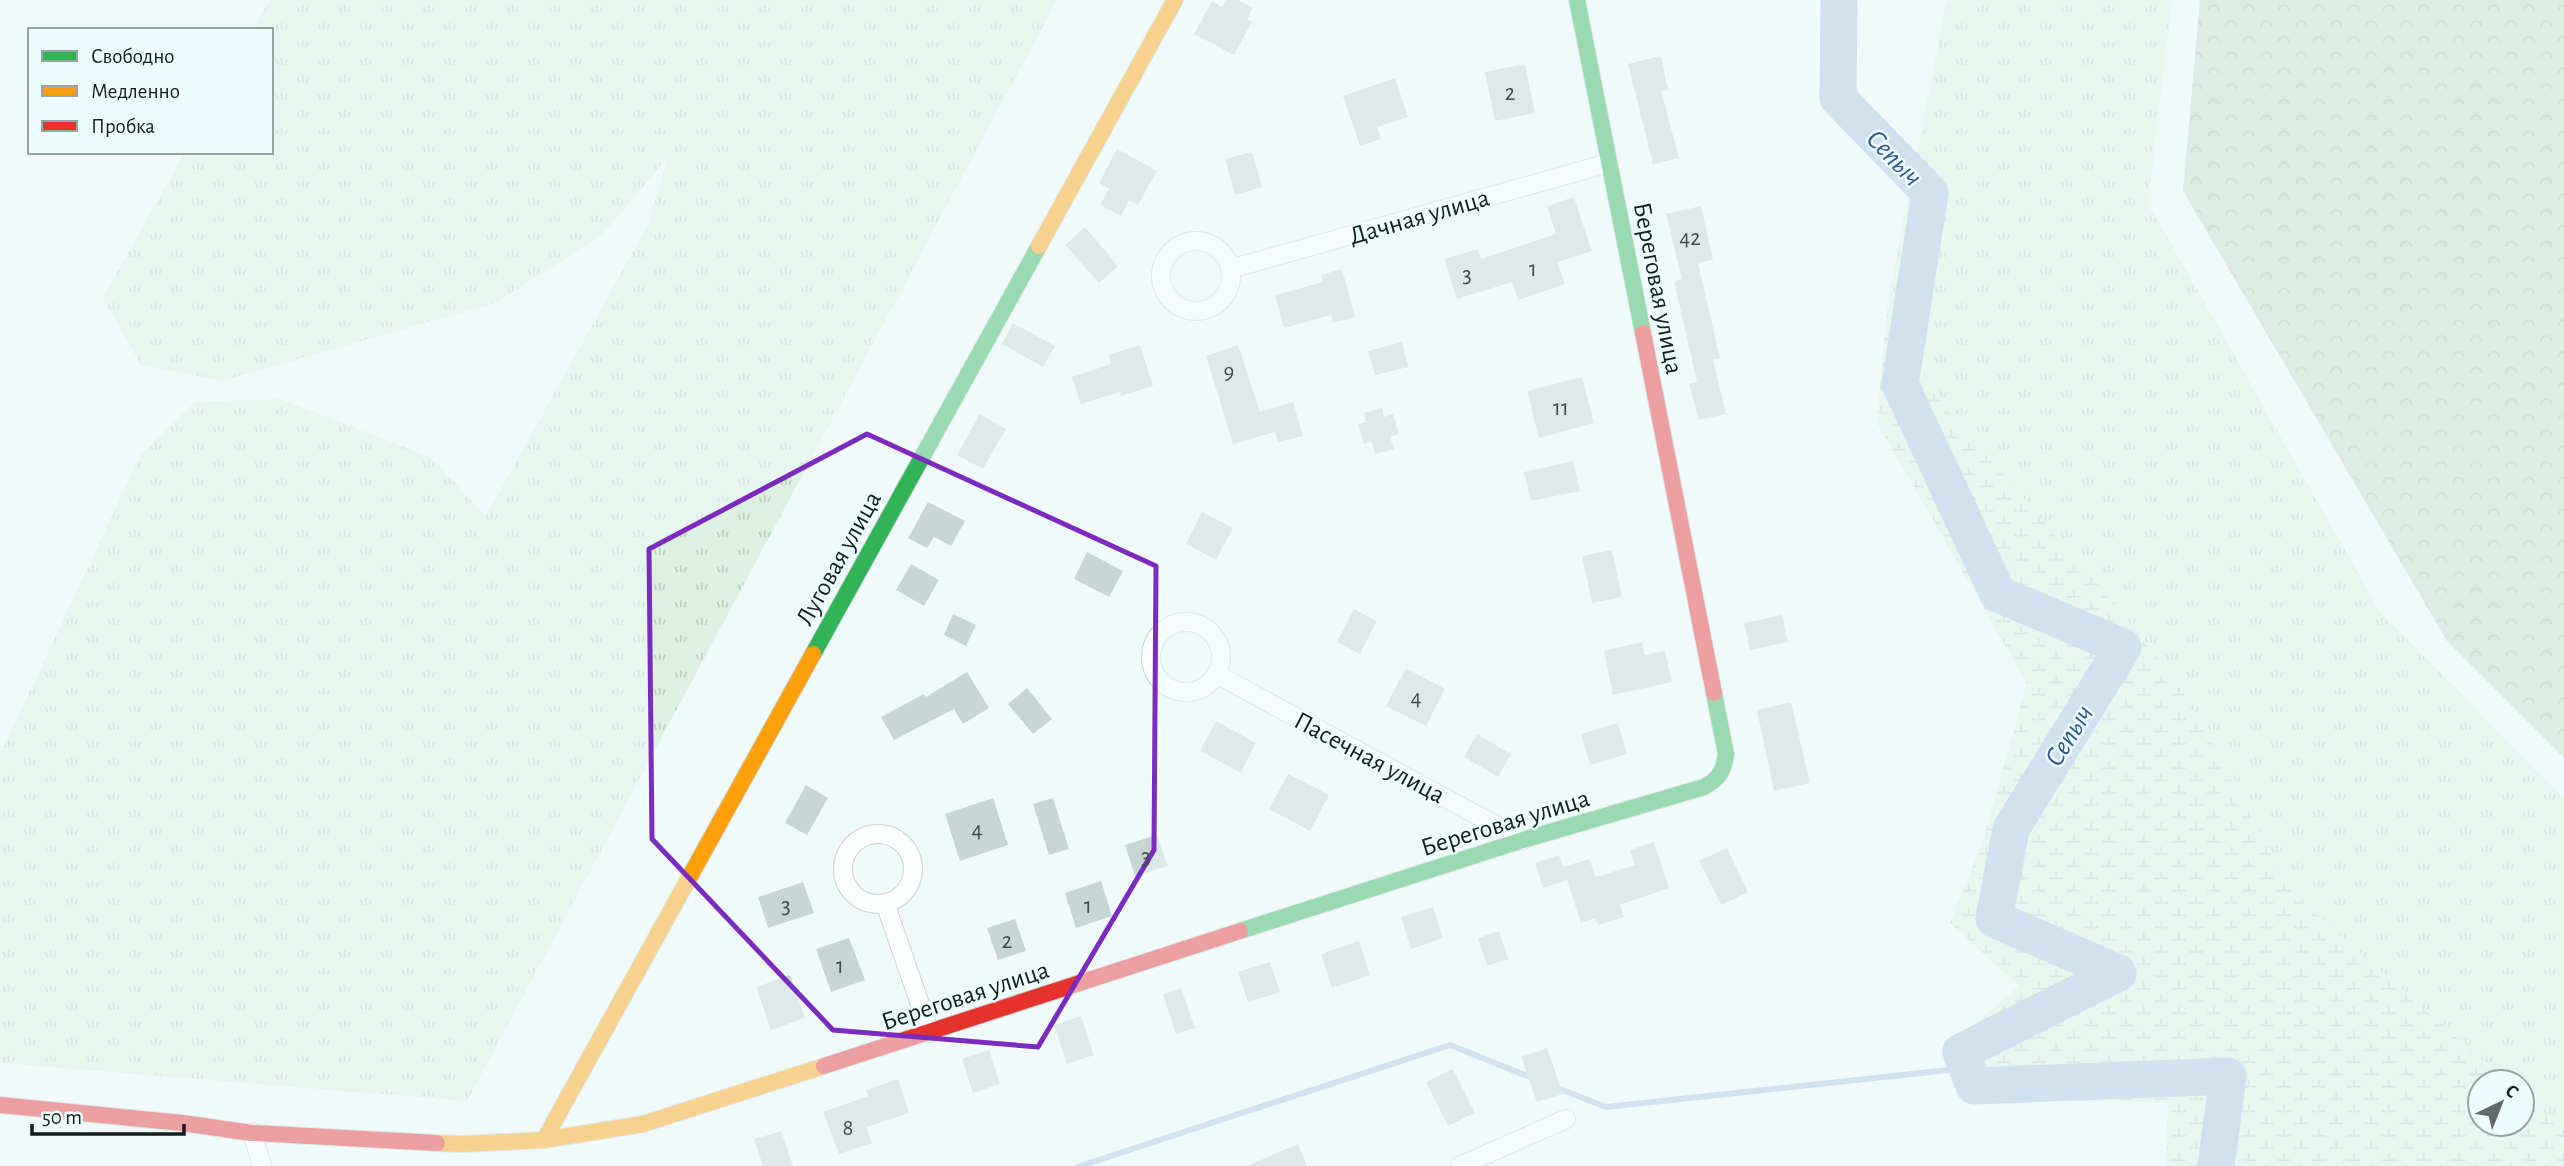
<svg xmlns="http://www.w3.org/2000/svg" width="2564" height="1166" viewBox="0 0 2564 1166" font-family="'Alegreya Sans',sans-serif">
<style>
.grass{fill:url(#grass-tufts)}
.forest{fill:url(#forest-crowns)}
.wetland{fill:url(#wetland-marsh)}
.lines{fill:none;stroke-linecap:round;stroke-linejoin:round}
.stream{stroke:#a9c3e0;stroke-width:6}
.river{stroke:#a9c3e0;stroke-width:37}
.building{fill:#c6d6d3}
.street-casing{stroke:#cbd4d4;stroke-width:20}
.fast-casing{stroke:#cbd4d4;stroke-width:18}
.slow-casing{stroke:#cbd4d4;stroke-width:18}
.jam-casing{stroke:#cbd4d4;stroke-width:18}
.street{stroke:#fdfefe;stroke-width:18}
.fast{stroke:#30b455;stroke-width:16}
.slow{stroke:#ff9f0a;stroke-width:16}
.jam{stroke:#e5322d;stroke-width:16}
.marked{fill:none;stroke:#7b2cbf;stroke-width:5;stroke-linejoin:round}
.labels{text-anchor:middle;stroke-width:5;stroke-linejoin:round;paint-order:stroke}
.number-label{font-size:23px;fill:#414b4a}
.street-label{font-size:26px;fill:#151d1d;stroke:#edfeff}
.water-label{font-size:28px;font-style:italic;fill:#2c588e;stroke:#edfeff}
</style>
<defs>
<pattern id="grass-tufts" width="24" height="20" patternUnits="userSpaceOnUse" patternTransform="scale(1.75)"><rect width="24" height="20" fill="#ddf1e2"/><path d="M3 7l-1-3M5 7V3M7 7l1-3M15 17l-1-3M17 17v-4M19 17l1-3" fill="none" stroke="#bdcec1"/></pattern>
<pattern id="forest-crowns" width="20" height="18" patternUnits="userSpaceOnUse" patternTransform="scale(1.75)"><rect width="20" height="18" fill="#c2dcc7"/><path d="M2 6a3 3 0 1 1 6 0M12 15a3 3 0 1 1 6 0" fill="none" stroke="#a6bcaa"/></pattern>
<pattern id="wetland-marsh" width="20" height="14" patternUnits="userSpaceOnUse" patternTransform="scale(1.75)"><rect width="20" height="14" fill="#ddf1e2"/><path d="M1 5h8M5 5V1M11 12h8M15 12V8" fill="none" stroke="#bdcec1"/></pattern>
</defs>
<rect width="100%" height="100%" fill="#f1fafb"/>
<!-- grass -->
<path class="grass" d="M 270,0 L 1057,0 L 467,1101 L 0,1063 L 0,755 L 141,454 L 195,402 L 280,399 L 430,457 L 486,516 L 648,225 L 668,157 L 602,235 L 495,303 L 222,381 L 141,365 L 103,298 L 185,152 L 271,152 L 271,30 L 253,30 Z
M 1947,0 L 2172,0 L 2148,203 L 2380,612 L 2564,798 L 2564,1131 L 2522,1094 L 2522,1082 L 2508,1082 L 2293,894 L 2181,688 L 1948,410 L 1887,305 Z"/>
<!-- forest -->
<path class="forest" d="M 2200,0 L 2564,0 L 2564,758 L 2447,641 L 2183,191 Z"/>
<!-- wetland -->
<path class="wetland" d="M 1887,305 L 1948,410 L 2090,575 L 2181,688 L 2293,894 L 2508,1082 L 2480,1082 L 2480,1124 L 2522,1124 L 2522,1094 L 2564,1131 L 2564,1166 L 2166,1166 L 2168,1103 L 1960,1098 L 1948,1047 L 2019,986 L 1950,923 L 1984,837 L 2027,684 L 1877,423 Z"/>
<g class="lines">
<!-- stream -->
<path class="stream" d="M 1555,1087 L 1606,1107 L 1967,1068
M 1080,1166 L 1450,1045 L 1535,1079"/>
<!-- river -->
<path class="river" d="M 1839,0 L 1838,98 L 1930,193 L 1900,384 L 1998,594 L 2123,647 L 2011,829 L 1994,919 L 2118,973 L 1961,1052 L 1974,1086 L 2228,1076 L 2216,1166"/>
</g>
<!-- building -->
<path class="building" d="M 1226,0 L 1238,0 L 1253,8 L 1247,19 L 1252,22 L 1234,55 L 1194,34 L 1212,1 L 1222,7 Z
M 1661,56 L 1668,90 L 1661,91 L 1679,158 L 1653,164 L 1628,64 Z
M 1525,64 L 1535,113 L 1495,121 L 1485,72 Z
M 1395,78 L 1408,117 L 1377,127 L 1381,139 L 1360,146 L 1343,96 Z
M 1117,149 L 1157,171 L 1138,205 L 1129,200 L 1121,216 L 1100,205 L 1109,189 L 1099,183 Z
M 1252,152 L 1262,187 L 1235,195 L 1225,159 Z
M 1574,197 L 1592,251 L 1557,262 L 1565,284 L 1518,300 L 1512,282 L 1457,299 L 1444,259 L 1478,249 L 1481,259 L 1556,234 L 1547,206 Z
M 1701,206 L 1713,260 L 1698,263 L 1720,358 L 1713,360 L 1726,414 L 1699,420 L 1689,384 L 1697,382 L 1674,281 L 1682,279 L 1666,214 Z
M 1085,227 L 1118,266 L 1099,283 L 1065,245 Z
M 1342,269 L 1355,317 L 1333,323 L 1331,315 L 1284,328 L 1275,295 L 1323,282 L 1321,275 Z
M 1013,323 L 1055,346 L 1043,367 L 1002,344 Z
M 1402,342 L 1408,367 L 1375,375 L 1368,351 Z
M 1140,345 L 1153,386 L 1121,396 L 1120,392 L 1081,404 L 1072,377 L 1111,364 L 1108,355 Z
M 1238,345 L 1260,412 L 1293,402 L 1303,436 L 1278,442 L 1275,432 L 1233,444 L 1206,356 Z
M 1582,377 L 1594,423 L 1539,438 L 1527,391 Z
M 1382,408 L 1384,417 L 1393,414 L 1399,434 L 1390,437 L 1394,449 L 1375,454 L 1372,442 L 1364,444 L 1358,424 L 1366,422 L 1364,413 Z
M 980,414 L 1006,429 L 983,469 L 957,455 Z
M 1573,461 L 1580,491 L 1531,501 L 1524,472 Z
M 928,502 L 965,521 L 951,546 L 934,537 L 927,548 L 908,538 Z
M 1202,512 L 1233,528 L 1216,560 L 1186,544 Z
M 1612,550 L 1622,597 L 1592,603 L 1582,556 Z
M 1087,552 L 1123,571 L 1109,597 L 1074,579 Z
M 911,564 L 939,580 L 924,606 L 896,590 Z
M 1354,609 L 1377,621 L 1360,654 L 1337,642 Z
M 953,614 L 976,625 L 966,646 L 944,635 Z
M 1782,615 L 1788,642 L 1750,650 L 1744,623 Z
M 1642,642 L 1645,655 L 1665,651 L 1672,682 L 1613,695 L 1604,651 Z
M 1406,668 L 1445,689 L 1426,726 L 1386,706 Z
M 967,672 L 989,708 L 963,724 L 954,709 L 894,740 L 881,717 L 924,694 L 926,697 Z
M 1027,688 L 1052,719 L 1033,734 L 1008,704 Z
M 1791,702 L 1810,783 L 1774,791 L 1757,710 Z
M 1216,721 L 1256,743 L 1241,773 L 1200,751 Z
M 1618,723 L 1627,754 L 1590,765 L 1581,734 Z
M 1477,734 L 1511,754 L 1498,777 L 1464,757 Z
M 1288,774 L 1329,795 L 1310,831 L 1269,809 Z
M 806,785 L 828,798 L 807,835 L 785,823 Z
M 993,798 L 1008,845 L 960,861 L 945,814 Z
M 1053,798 L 1069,849 L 1049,855 L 1033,804 Z
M 1157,835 L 1168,866 L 1135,876 L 1125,845 Z
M 1654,842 L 1669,888 L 1620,905 L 1624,917 L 1598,925 L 1595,918 L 1581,923 L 1567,880 L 1543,888 L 1535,863 L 1559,855 L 1563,867 L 1589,859 L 1596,877 L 1635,865 L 1630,850 Z
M 1727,848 L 1748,892 L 1721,905 L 1699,861 Z
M 1101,881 L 1112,916 L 1076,928 L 1065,893 Z
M 803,882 L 814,913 L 768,928 L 758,897 Z
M 1433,907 L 1443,938 L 1411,949 L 1401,917 Z
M 1015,919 L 1026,951 L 998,960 L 987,928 Z
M 1499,931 L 1508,959 L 1487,966 L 1478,938 Z
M 849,938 L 865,980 L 831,992 L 816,949 Z
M 1359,941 L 1370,975 L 1332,988 L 1321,954 Z
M 1270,962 L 1280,992 L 1248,1002 L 1238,972 Z
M 790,975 L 805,1018 L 771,1030 L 756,987 Z
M 1181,988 L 1195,1028 L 1176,1034 L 1163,994 Z
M 1081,1016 L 1094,1055 L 1067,1064 L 1054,1025 Z
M 1547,1048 L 1563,1094 L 1537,1102 L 1521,1057 Z
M 989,1050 L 1000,1084 L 973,1093 L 962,1059 Z
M 1453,1069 L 1475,1113 L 1448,1126 L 1426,1082 Z
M 898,1079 L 909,1113 L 866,1127 L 872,1143 L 839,1154 L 823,1112 L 868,1096 L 866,1090 Z
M 781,1131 L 793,1166 L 763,1166 L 754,1139 Z
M 1298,1144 L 1307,1166 L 1247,1166 Z"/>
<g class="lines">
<!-- street casing -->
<g class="street-casing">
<path id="street" d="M1161 276a35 35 0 1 1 70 0a35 35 0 1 1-70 0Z
M 1230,269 L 1609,163
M1151 657a35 35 0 1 1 70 0a35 35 0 1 1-70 0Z
M 1216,674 L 1523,840
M843 869a35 35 0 1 1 70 0a35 35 0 1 1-70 0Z
M 885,903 L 930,1033
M 252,1133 L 262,1166
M 1460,1166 L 1566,1119"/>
</g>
<!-- fast casing -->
<g class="fast-casing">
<path id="fast" d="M 1577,0 L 1643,333
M 813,654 L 1039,246
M 1240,931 L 1523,840 L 1704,787 C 1719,779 1724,771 1726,754 L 1714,693"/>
</g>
<!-- slow casing -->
<g class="slow-casing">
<path id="slow" d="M 1039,246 L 1175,0
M 544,1140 L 813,654
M 437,1143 L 462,1144 L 544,1140 L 643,1124 L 824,1066"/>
</g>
<!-- jam casing -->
<g class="jam-casing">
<path id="jam" d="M 1643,333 L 1714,693
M 824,1066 L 1240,931
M 0,1105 L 182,1123 L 252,1133 L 437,1143"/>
</g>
<!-- street -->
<use href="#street" class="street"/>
<!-- fast -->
<use href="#fast" class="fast"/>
<!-- slow -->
<use href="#slow" class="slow"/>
<!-- jam -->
<use href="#jam" class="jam"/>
</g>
<!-- marked area -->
<path d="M0 0H2564V1166H0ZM 867,434 L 1156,566 L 1154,850 L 1038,1047 L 833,1030 L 652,839 L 649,549 Z" fill="#f1fafb" fill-opacity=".55" fill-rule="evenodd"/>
<path class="marked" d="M 867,434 L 1156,566 L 1154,850 L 1038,1047 L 833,1030 L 652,839 L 649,549 Z"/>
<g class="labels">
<!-- number labels -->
<g class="number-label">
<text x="1510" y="100">2</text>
<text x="1690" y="245">42</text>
<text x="1533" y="276">1</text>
<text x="1467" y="282">3</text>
<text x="1229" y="379">9</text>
<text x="1561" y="415">11</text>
<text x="1416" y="705">4</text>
<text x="977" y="837">4</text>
<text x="1146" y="864">3</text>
<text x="786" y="913">3</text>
<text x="1088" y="913">1</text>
<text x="1007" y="948">2</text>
<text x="840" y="973">1</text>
<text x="848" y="1135">8</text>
</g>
<!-- street labels -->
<g class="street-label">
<text transform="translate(1419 216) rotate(-16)" y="9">Дачная улица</text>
<text transform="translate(1659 288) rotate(79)" y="9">Береговая улица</text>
<text transform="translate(838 558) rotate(-61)" y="9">Луговая улица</text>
<text transform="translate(1370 757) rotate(28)" y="9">Пасечная улица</text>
<text transform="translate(1505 822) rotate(-17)" y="9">Береговая улица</text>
<text transform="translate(965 995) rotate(-18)" y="9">Береговая улица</text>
</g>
<!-- water labels -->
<g class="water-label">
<text transform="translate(1895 157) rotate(46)" y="10">Сепыч</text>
<text transform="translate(2068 735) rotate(-58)" y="10">Сепыч</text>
</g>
</g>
<!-- legend -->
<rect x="28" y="28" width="245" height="126" fill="#edfeff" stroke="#97a4a5" stroke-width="2"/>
<rect x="42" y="51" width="35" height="10" fill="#30b455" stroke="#97a4a5" stroke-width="2"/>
<text x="91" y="63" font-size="21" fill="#151d1d">Свободно</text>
<rect x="42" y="86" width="35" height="10" fill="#ff9f0a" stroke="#97a4a5" stroke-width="2"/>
<text x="91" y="98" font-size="21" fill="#151d1d">Медленно</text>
<rect x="42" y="121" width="35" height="10" fill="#e5322d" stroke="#97a4a5" stroke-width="2"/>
<text x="91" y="133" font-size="21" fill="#151d1d">Пробка</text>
<!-- north arrow -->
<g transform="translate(2501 1103) rotate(43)"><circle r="33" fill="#edfeff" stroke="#97a4a5" stroke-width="2"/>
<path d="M0-5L12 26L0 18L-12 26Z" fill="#626a6b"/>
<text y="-10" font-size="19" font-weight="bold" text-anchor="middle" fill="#151d1d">С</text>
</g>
<!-- scale -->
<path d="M32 1124v10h152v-10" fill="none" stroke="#151d1d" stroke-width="3.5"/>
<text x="42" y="1124" font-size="21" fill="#151d1d" stroke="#edfeff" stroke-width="5" paint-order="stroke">50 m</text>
</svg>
